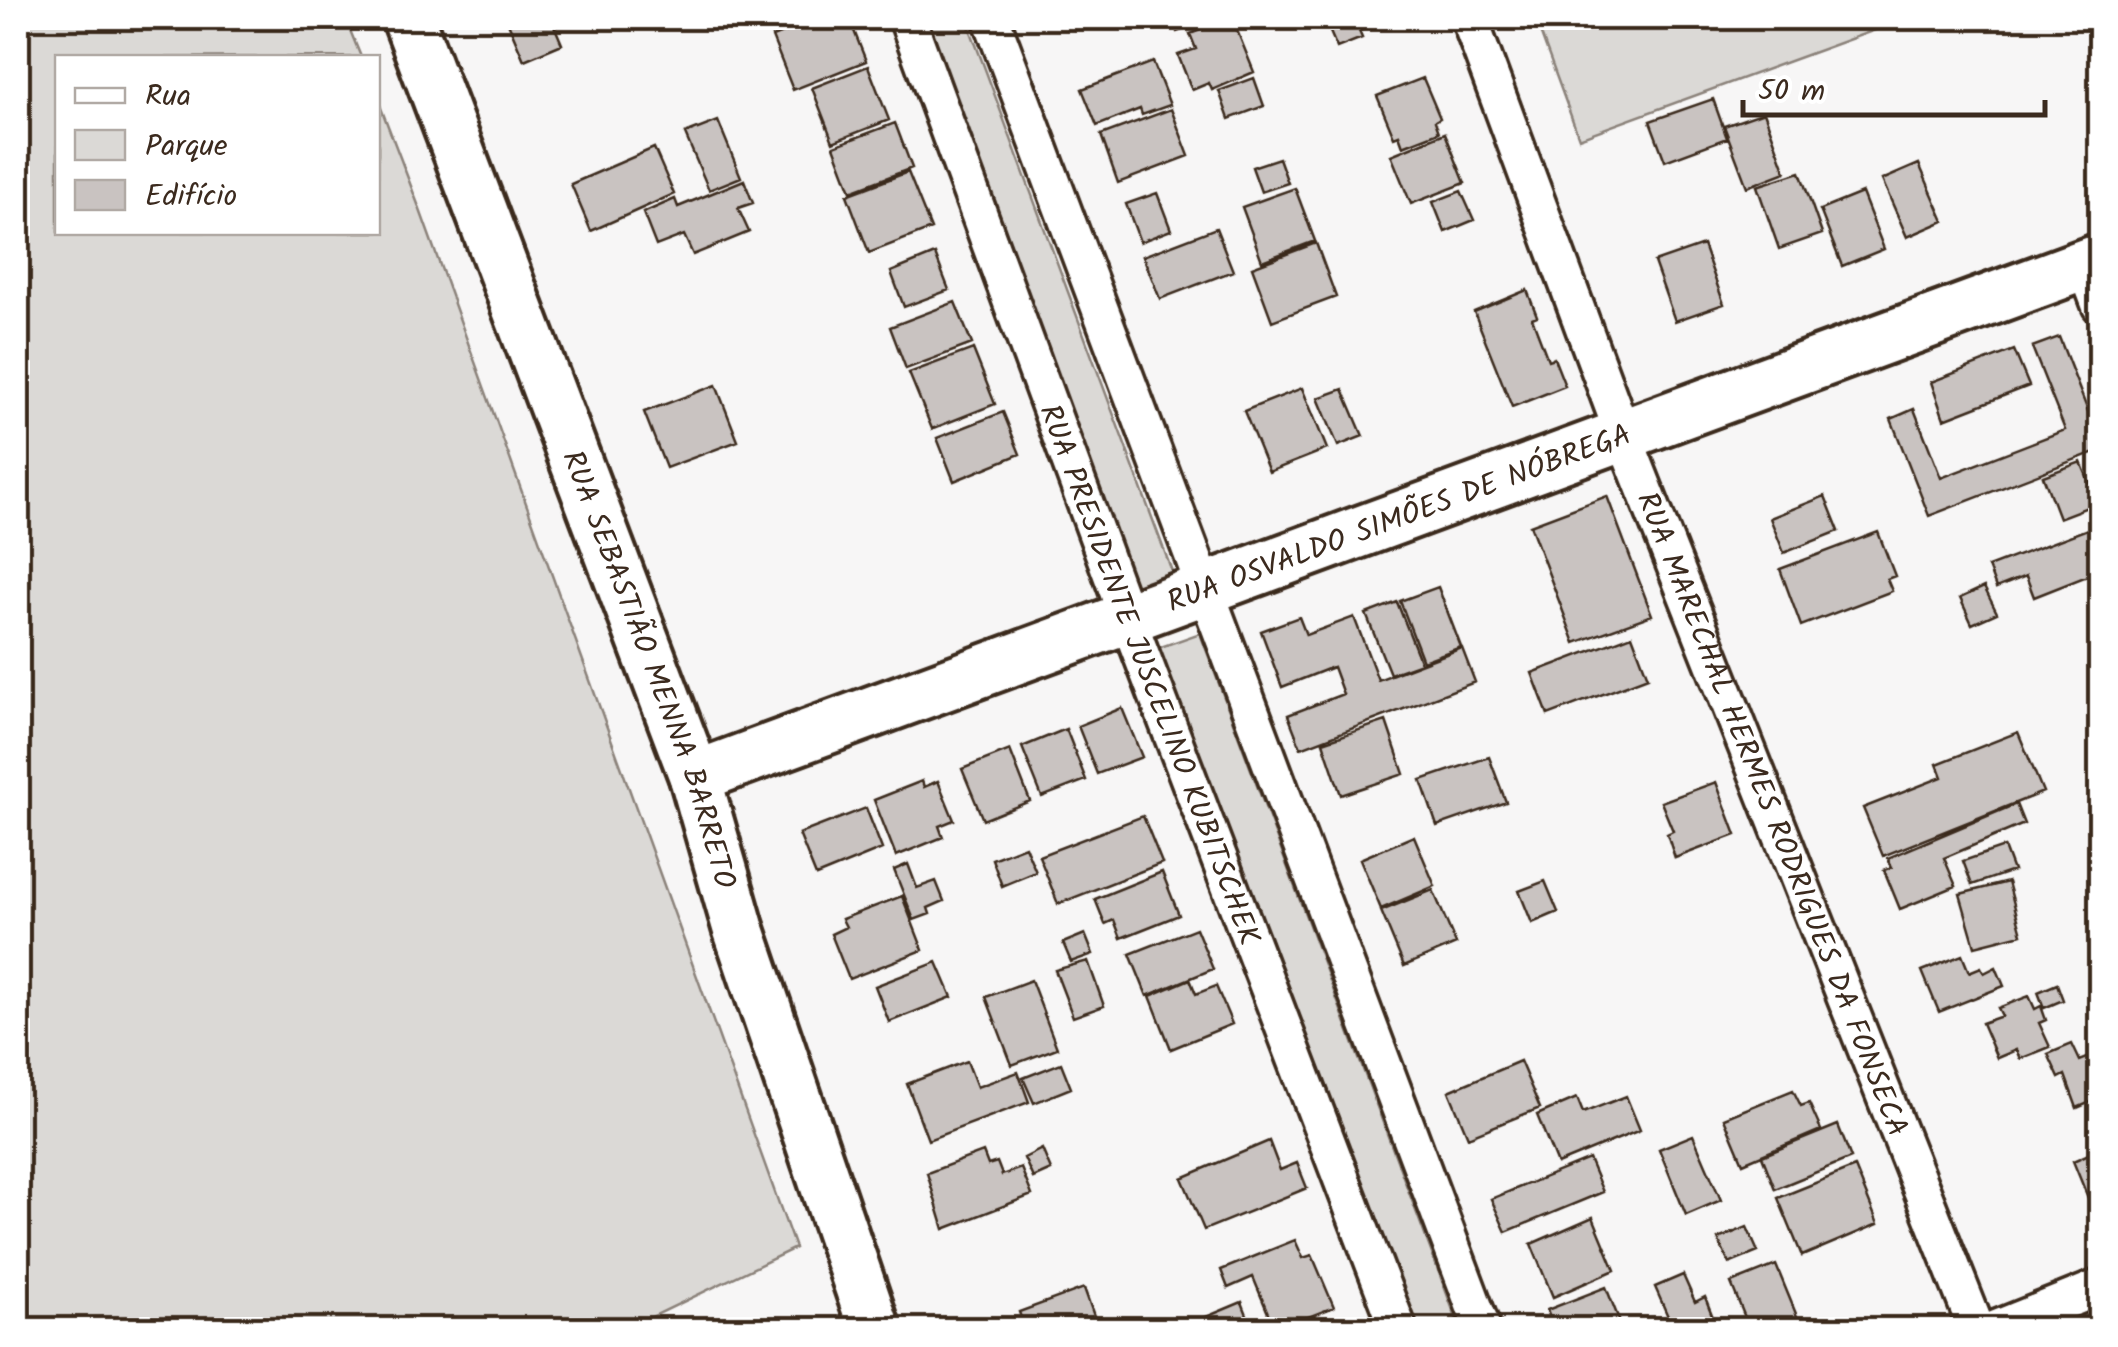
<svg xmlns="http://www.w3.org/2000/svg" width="2118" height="1347" viewBox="0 0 2118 1347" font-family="Kalam,sans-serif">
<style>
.green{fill:#dbd9d6;stroke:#8b827a;stroke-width:2.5}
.building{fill:#c9c3c1;stroke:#3b2a1e;stroke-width:2.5}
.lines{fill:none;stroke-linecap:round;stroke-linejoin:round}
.minor-casing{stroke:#3b2a1e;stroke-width:42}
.secondary-casing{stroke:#3b2a1e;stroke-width:58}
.minor{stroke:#fff;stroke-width:35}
.secondary{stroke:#fff;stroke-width:50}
.labels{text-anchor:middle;stroke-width:8;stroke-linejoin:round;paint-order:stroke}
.street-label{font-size:30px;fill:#3b2a1e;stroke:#fff}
</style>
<rect width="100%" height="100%" fill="#f7f6f6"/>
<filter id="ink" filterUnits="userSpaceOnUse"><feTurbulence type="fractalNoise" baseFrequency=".01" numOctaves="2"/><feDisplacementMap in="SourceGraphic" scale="20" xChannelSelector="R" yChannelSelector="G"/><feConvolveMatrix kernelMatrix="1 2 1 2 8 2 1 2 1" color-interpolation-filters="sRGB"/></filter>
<g filter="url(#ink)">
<!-- green -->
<path class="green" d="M 18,18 L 345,18 L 361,57 L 58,58 L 58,232 L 378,232 L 378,100 L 419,207 L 795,1248 L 627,1329 L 18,1329 Z
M 922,18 L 966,18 L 1173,574 L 1134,588 Z
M 1535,18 L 1908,18 L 1579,138 Z
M 1200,633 L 1460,1329 L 1410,1329 L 1155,649 Z"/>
<!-- building -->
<path class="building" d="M 506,18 L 551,18 L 562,44 L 524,60 Z
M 822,18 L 849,18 L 866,61 L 793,90 L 772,37 Z
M 1172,18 L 1216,18 L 1177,32 Z
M 1232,18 L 1254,72 L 1212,90 L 1209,83 L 1192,90 L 1178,55 L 1196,49 L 1190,34 Z
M 1324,18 L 1393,18 L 1359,31 L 1362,38 L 1337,48 Z
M 1153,62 L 1170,105 L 1142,115 L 1140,109 L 1097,126 L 1082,89 Z
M 868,66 L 889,120 L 833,142 L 812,88 Z
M 1254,78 L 1264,106 L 1229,119 L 1219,91 Z
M 1423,78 L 1440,118 L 1435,121 L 1439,132 L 1403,146 L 1399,135 L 1394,137 L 1377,96 Z
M 1713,99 L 1727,138 L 1665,161 L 1650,121 Z
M 1171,109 L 1189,156 L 1118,183 L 1101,135 Z
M 1764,112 L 1786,172 L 1747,187 L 1724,126 Z
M 718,121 L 741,177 L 709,190 L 685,134 Z
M 895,123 L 912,168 L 851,191 L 834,146 Z
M 1445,133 L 1465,183 L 1411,204 L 1391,155 Z
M 654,148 L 674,194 L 591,231 L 571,184 Z
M 1279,158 L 1288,183 L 1261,192 L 1252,167 Z
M 1919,164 L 1944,221 L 1907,237 L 1882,180 Z
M 908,172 L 931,229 L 869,253 L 847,195 Z
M 1800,172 L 1822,234 L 1779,249 L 1757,186 Z
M 744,180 L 753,203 L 738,208 L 749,232 L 693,255 L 684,235 L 656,246 L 643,213 L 675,199 L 678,207 Z
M 1295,188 L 1315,241 L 1262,261 L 1242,207 Z
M 1461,191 L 1474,220 L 1445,232 L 1433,202 Z
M 1157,193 L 1171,230 L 1140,242 L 1126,204 Z
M 1862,193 L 1884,249 L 1842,266 L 1820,210 Z
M 1216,228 L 1233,271 L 1160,299 L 1143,256 Z
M 1316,243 L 1336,297 L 1272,321 L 1252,267 Z
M 1703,245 L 1724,304 L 1675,321 L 1654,262 Z
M 935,254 L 949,290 L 904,307 L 891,272 Z
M 1527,290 L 1537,316 L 1532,318 L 1548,360 L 1554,358 L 1565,386 L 1512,407 L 1474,312 Z
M 955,302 L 972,344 L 906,369 L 890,327 Z
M 2059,337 L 2100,442 L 2100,450 L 1929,516 L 1891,419 L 1914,409 L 1941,478 L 2065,430 L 2032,347 Z
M 973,349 L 995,404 L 932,429 L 909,373 Z
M 2014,350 L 2029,386 L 1944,419 L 1931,382 Z
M 716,385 L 738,441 L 666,468 L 644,412 Z
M 1302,388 L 1327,449 L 1269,472 L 1244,411 Z
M 1343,389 L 1363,436 L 1338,446 L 1318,398 Z
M 1003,412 L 1020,454 L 954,481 L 937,438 Z
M 2081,462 L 2098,503 L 2059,518 L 2043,476 Z
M 1607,496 L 1652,615 L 1575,643 L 1530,525 Z
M 1825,496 L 1839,531 L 1784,553 L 1770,518 Z
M 2098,525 L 2100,571 L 2034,597 L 2026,576 L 1996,588 L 1988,567 Z
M 1878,532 L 1895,576 L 1887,579 L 1892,591 L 1801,626 L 1780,569 Z
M 1438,587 L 1461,647 L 1423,661 L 1400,601 Z
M 1984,587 L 1997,613 L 1972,624 L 1960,598 Z
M 1397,602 L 1421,663 L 1390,674 L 1366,614 Z
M 1299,617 L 1306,635 L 1354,617 L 1378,680 L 1462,648 L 1475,682 L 1301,748 L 1288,715 L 1343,694 L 1333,667 L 1282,687 L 1261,631 Z
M 1632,635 L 1648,677 L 1548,715 L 1532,673 Z
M 1122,708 L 1142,757 L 1097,774 L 1078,726 Z
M 1386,721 L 1404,774 L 1341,795 L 1323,742 Z
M 1066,729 L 1086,780 L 1042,797 L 1022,747 Z
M 2018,732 L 2043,792 L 1883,856 L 1863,808 L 1942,777 L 1937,764 Z
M 1010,750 L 1030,801 L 983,820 L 962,769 Z
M 1489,757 L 1506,802 L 1437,826 L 1421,780 Z
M 922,781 L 924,787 L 938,781 L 954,820 L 939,826 L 943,837 L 896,856 L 874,800 Z
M 1716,782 L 1736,835 L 1675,858 L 1667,834 L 1673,831 L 1661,802 Z
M 2016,804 L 2024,824 L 1944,858 L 1956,886 L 1900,909 L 1884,870 L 1892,867 L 1888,858 Z
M 866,808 L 882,849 L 816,876 L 799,834 Z
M 1143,816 L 1162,863 L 1058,904 L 1039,856 Z
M 1414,836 L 1435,886 L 1381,909 L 1360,859 Z
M 1025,846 L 1036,872 L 1002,886 L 992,859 Z
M 2004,847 L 2013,871 L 1972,885 L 1963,861 Z
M 908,864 L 917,888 L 936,881 L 944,901 L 928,908 L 930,914 L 914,920 L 894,870 Z
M 1162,872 L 1179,915 L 1121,938 L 1114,920 L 1105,924 L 1095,899 Z
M 1545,881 L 1558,912 L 1532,923 L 1519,891 Z
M 2008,882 L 2022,934 L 1975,946 L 1960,894 Z
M 1433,890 L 1456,944 L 1404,966 L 1381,911 Z
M 902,896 L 923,950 L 849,979 L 831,934 L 846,927 L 842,919 Z
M 1196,928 L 1213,969 L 1147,996 L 1130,954 Z
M 1085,934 L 1093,954 L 1071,962 L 1063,943 Z
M 1962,955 L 1969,972 L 1981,967 L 1984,973 L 1996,967 L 2004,986 L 1939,1012 L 1922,971 Z
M 1088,961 L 1104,1006 L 1073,1017 L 1055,970 Z
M 937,962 L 952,997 L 889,1022 L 875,986 Z
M 1190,979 L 1196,994 L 1216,986 L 1232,1024 L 1171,1049 L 1150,996 Z
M 1031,980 L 1057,1048 L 1012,1065 L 986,997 Z
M 2057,984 L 2063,1000 L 2044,1008 L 2038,992 Z
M 2029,996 L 2035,1009 L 2041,1006 L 2046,1020 L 2039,1023 L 2050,1047 L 2020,1059 L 2016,1050 L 1997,1058 L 1982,1023 L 2002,1016 L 1998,1008 Z
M 2072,1044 L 2080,1061 L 2100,1053 L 2100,1098 L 2077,1108 L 2065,1075 L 2059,1078 L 2048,1054 Z
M 967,1061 L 977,1087 L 1018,1072 L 1029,1102 L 928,1140 L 907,1084 Z
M 1520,1061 L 1540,1108 L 1468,1137 L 1449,1091 Z
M 1061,1063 L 1071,1088 L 1034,1103 L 1023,1078 Z
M 1793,1090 L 1801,1106 L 1809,1103 L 1821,1130 L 1743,1163 L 1724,1118 Z
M 1626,1096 L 1640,1130 L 1557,1164 L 1537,1115 L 1577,1098 L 1583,1113 Z
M 1838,1125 L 1851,1158 L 1775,1189 L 1762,1156 Z
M 1693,1135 L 1721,1200 L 1686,1215 L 1659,1149 Z
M 1269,1141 L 1280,1170 L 1297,1163 L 1307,1188 L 1204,1230 L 1182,1178 Z
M 1042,1149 L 1051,1170 L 1033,1178 L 1024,1158 Z
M 2100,1149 L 2100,1207 L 2093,1210 L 2073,1161 Z
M 983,1152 L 988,1165 L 997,1162 L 1002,1175 L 1021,1168 L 1032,1195 L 944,1229 L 927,1173 Z
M 1589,1159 L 1603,1192 L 1506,1232 L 1491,1199 Z
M 1855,1167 L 1878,1224 L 1802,1256 L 1778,1198 Z
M 1593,1217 L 1615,1270 L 1553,1297 L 1531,1244 Z
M 1747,1227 L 1758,1252 L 1729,1264 L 1718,1239 Z
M 1295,1240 L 1303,1258 L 1312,1255 L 1334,1307 L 1275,1330 L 1253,1277 L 1228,1288 L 1221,1270 Z
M 1776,1265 L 1801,1326 L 1791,1330 L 1750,1330 L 1731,1283 Z
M 1683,1275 L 1695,1302 L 1705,1297 L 1718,1330 L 1661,1330 L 1659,1326 L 1670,1321 L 1655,1287 Z
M 1606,1287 L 1623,1330 L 1554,1330 L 1547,1310 Z
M 1084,1288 L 1099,1330 L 1025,1330 L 1019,1312 Z
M 1242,1302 L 1253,1330 L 1175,1330 Z"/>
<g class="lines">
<!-- minor casing -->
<g class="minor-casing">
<g id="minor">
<path id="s1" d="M 907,18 L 1127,617 L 1399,1330"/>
<path d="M 991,18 L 1483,1330"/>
<path id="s2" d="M 1469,18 L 1624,437 L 1977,1330"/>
<path d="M 2085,265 L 2100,305"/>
<path d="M 1993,1330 L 2100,1287"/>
</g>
</g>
<!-- secondary casing -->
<g class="secondary-casing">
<g id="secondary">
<path id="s3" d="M 408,18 L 695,777 L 738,927 L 875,1330"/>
<path id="s4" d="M 695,777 L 2100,259"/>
</g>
</g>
<!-- minor -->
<use href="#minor" class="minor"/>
<!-- secondary -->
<use href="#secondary" class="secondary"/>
</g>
</g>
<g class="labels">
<!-- street labels -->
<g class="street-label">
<text dy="10" stroke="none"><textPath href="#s4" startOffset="750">RUA OSVALDO SIMÕES DE NÓBREGA</textPath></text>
<text dy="10" stroke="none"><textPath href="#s3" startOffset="695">RUA SEBASTIÃO MENNA BARRETO</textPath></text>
<text dy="10" stroke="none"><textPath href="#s1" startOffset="700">RUA PRESIDENTE JUSCELINO KUBITSCHEK</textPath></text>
<text dy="10" stroke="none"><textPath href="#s2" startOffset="852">RUA MARECHAL HERMES RODRIGUES DA FONSECA</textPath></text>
</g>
</g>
<!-- margin -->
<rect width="2118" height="1347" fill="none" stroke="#fff" stroke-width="60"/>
<rect x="30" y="30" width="2058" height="1287" fill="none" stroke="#3b2a1e" stroke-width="4" filter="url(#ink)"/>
<!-- legend -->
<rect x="55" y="55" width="325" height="180" fill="#ffffff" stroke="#b1aaa5" stroke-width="2.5"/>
<rect x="75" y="88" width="50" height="15" fill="#ffffff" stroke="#b1aaa5" stroke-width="2.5"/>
<text x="145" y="105" font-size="30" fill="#3b2a1e">Rua</text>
<rect x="75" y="130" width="50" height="30" fill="#dbd9d6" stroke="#b1aaa5" stroke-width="2.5"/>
<text x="145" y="155" font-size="30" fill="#3b2a1e">Parque</text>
<rect x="75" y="180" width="50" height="30" fill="#c9c3c1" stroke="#b1aaa5" stroke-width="2.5"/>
<text x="145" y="205" font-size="30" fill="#3b2a1e">Edifício</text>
<!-- scale -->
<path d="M1743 100v15h302v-15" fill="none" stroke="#3b2a1e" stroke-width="5"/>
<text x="1758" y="100" font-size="30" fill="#3b2a1e" stroke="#ffffff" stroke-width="8" paint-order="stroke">50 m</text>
</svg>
